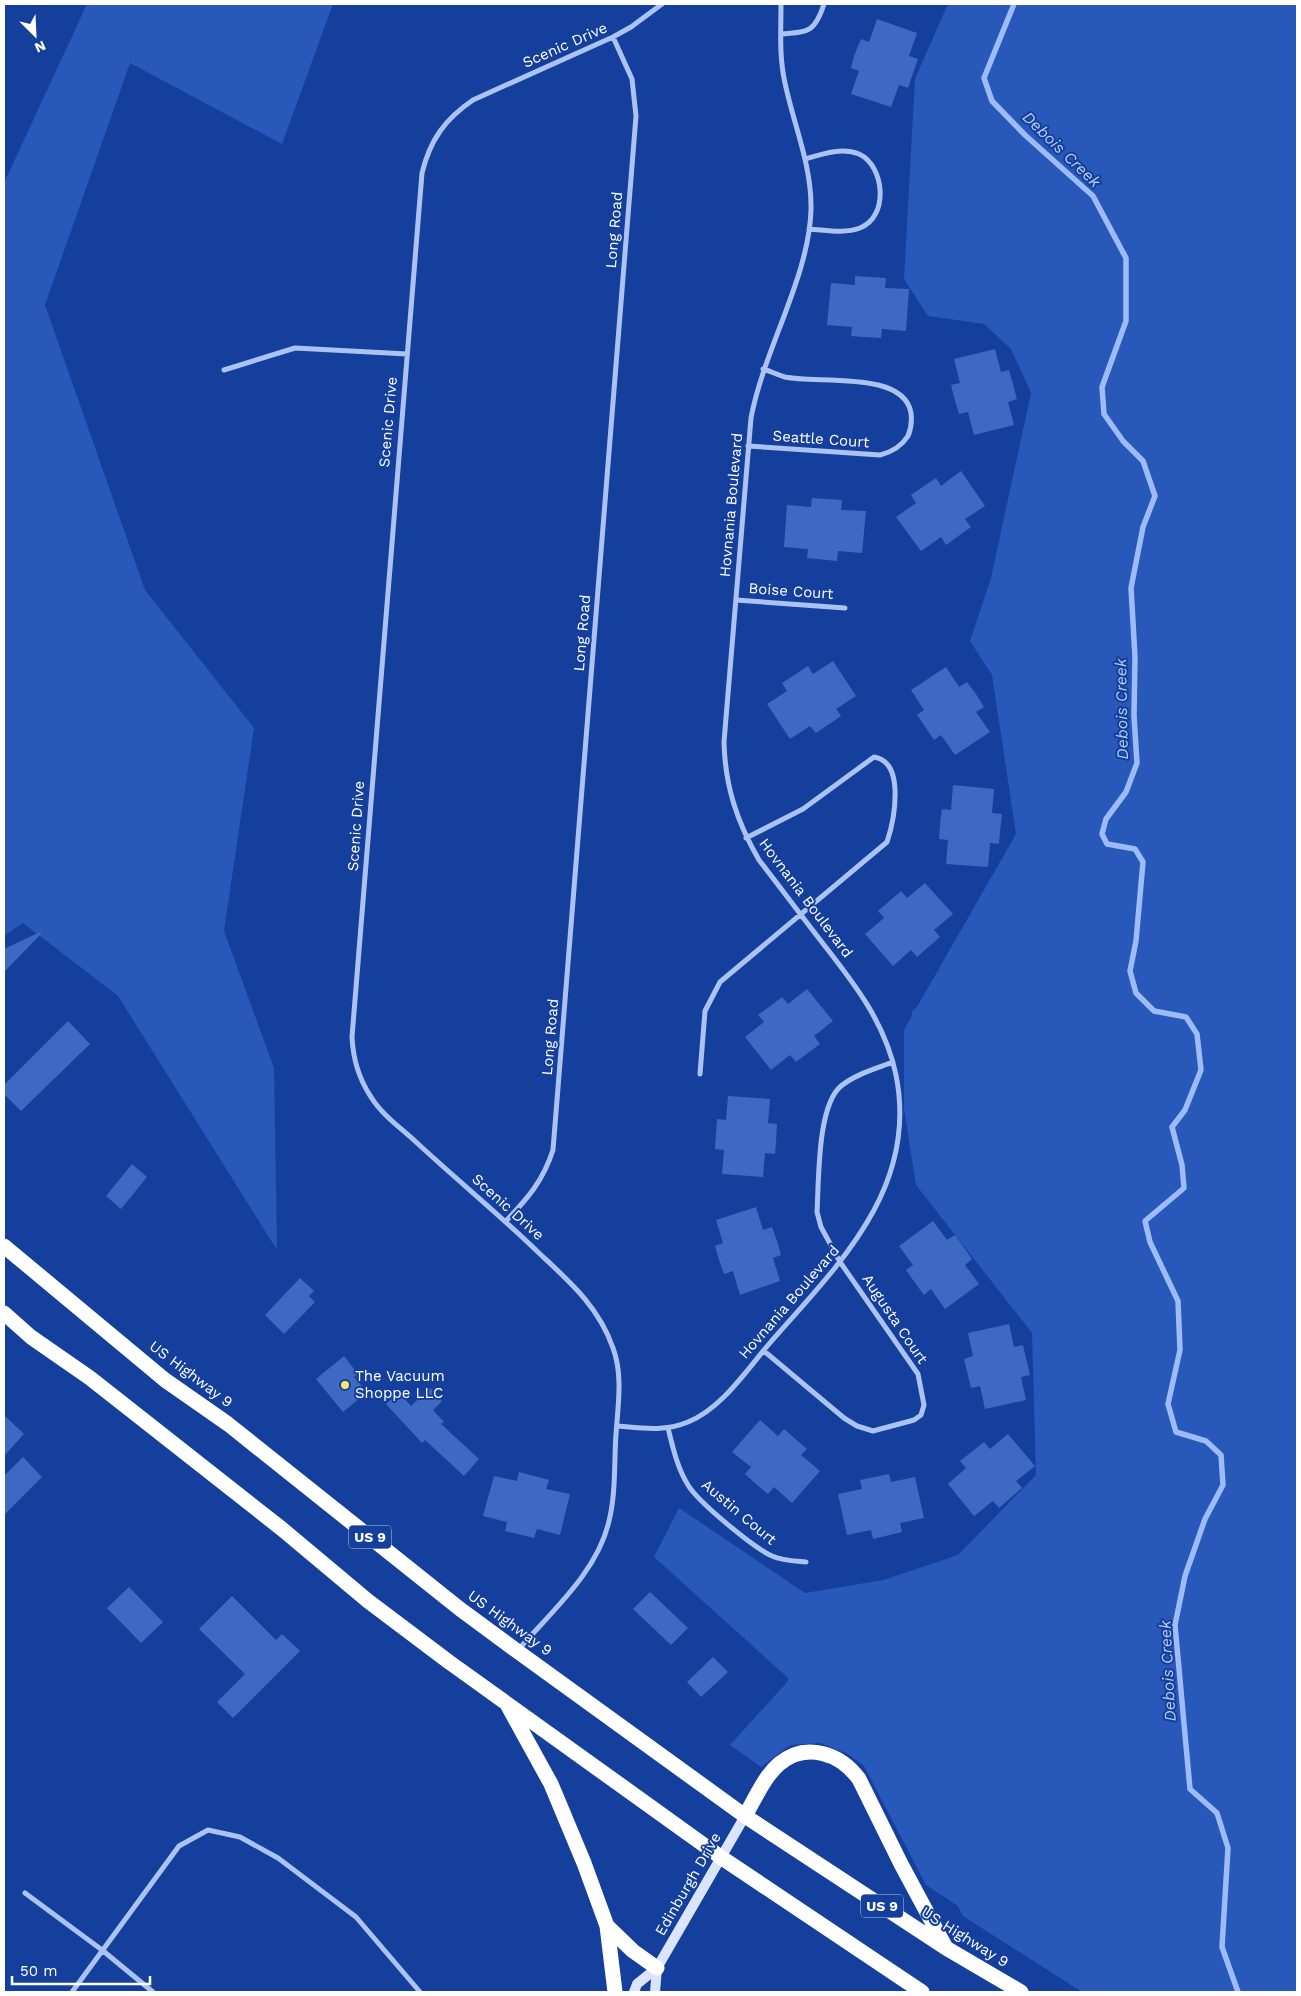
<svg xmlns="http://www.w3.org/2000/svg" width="1301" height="1996" viewBox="0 0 1301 1996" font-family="'Work Sans',sans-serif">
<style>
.green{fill:#2858ba}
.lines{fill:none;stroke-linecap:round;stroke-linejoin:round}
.stream{stroke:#9dbbf6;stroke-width:5.5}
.building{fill:#3d69c2}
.street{stroke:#abc3f3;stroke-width:5}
.secondary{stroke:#dae5fd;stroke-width:10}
.highway{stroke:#fff;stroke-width:15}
.poi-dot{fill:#ffe76d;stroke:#153f9c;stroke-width:2}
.labels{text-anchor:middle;stroke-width:4;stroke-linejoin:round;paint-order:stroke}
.shield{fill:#153f9c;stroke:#b9c5e1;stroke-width:1}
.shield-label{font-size:14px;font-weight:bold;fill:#fff}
.street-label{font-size:15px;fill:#fff;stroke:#153f9c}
.poi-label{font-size:15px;fill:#fff;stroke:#153f9c;text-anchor:start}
.water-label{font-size:16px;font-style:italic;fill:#b7cdf9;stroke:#153f9c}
</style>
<rect width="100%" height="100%" fill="#153f9c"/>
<!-- green -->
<path class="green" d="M 87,4 L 333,4 L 282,144 L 130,63 L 45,305 L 145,590 L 254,728 L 224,931 L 274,1068 L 277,1250 L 118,996 L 23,923 L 4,936 L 4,183 Z
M 948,4 L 1297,4 L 1297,1992 L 1082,1992 L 963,1916 L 958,1906 L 926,1885 L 864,1766 L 848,1754 L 820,1743 L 790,1745 L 761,1767 L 730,1745 L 788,1681 L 788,1678 L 654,1557 L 679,1508 L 805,1593 L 883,1580 L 958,1555 L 1036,1475 L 1032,1333 L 916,1185 L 904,1109 L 904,1030 L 912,1015 L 912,1011 L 917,1007 L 1016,834 L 992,675 L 970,641 L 991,578 L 1031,393 L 1011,349 L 984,324 L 928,316 L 904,279 L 915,79 Z"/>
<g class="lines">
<!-- stream -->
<path class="stream" d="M 1014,4 L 984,78 L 992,101 L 1025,135 L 1093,196 L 1126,258 L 1126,321 L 1102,387 L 1104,414 L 1123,441 L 1143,461 L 1155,496 L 1143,527 L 1131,588 L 1135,657 L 1134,716 L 1137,763 L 1126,792 L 1106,819 L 1102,834 L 1107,844 L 1135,849 L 1143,862 L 1136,941 L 1130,971 L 1136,993 L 1154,1011 L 1186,1017 L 1197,1034 L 1201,1070 L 1185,1110 L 1172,1127 L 1182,1165 L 1184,1188 L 1145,1221 L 1150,1242 L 1178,1301 L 1180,1350 L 1168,1404 L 1176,1432 L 1206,1441 L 1221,1455 L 1223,1485 L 1205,1519 L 1185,1576 L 1175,1625 L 1190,1789 L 1217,1813 L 1228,1848 L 1222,1947 L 1238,1992"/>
</g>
<!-- building -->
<path class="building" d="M 877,19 L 917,33 L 909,56 L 918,59 L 908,88 L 899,85 L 891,107 L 851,94 L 859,71 L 851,68 L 854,56 L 861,39 L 869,42 Z
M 855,276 L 886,278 L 885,288 L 909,289 L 906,331 L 882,329 L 881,338 L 863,337 L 851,336 L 852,327 L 827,325 L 831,283 L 855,285 Z
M 995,349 L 1001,372 L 1009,370 L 1017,399 L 1008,402 L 1014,425 L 974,435 L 968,412 L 959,414 L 954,397 L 951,385 L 960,383 L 954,359 Z
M 961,471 L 985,506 L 965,519 L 971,527 L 946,545 L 941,537 L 921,551 L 896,517 L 916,503 L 911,495 L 936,478 L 941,486 Z
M 812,498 L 842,500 L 841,510 L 866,511 L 862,553 L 838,551 L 837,561 L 807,558 L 808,549 L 784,547 L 787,505 L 811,507 Z
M 833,661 L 856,696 L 836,709 L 841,716 L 816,733 L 810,726 L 790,739 L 767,704 L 787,691 L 782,683 L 808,666 L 813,674 Z
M 946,667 L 959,687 L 967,682 L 976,694 L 984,707 L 976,712 L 990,732 L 955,755 L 941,735 L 934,740 L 924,725 L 917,715 L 924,710 L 911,690 Z
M 953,785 L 994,789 L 992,813 L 1002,814 L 1000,832 L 999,844 L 990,843 L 988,867 L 946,864 L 948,840 L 939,839 L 940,824 L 942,809 L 951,810 Z
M 925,883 L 953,914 L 934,930 L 940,937 L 926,949 L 917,957 L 911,950 L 893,966 L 865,934 L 884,918 L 878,911 L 901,891 L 907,898 Z
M 40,932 L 42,933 L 4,972 L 4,949 Z
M 807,989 L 833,1021 L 814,1036 L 820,1044 L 796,1062 L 790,1055 L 771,1070 L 745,1037 L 764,1022 L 758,1015 L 773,1004 L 782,997 L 788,1004 Z
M 68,1021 L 90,1044 L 21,1111 L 4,1094 L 4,1085 Z
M 728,1096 L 770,1099 L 768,1123 L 777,1124 L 776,1142 L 775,1154 L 765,1153 L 763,1177 L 722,1174 L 724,1150 L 715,1149 L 717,1119 L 726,1120 Z
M 132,1164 L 147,1177 L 121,1209 L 106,1196 Z
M 756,1207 L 763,1230 L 772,1227 L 777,1241 L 781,1255 L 773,1258 L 780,1281 L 740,1295 L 733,1271 L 724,1274 L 719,1260 L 715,1246 L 723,1243 L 716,1220 Z
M 933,1221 L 947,1240 L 955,1235 L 965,1249 L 972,1259 L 965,1265 L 979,1284 L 945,1309 L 931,1289 L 924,1295 L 913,1280 L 906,1270 L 913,1265 L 899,1246 Z
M 300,1278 L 314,1291 L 309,1296 L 315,1302 L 284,1334 L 265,1315 Z
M 1009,1324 L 1014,1347 L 1023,1345 L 1030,1375 L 1021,1377 L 1026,1400 L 985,1409 L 980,1386 L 971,1388 L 964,1359 L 973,1356 L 968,1333 Z
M 344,1356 L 358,1374 L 354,1377 L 367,1392 L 343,1412 L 316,1379 Z
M 430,1388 L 442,1401 L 433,1410 L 444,1422 L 441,1424 L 479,1459 L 464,1476 L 425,1440 L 422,1443 L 386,1404 L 399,1392 L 411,1406 Z
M 4,1415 L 24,1434 L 4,1456 Z
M 760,1420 L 778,1436 L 784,1429 L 807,1449 L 801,1455 L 820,1471 L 792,1503 L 774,1487 L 768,1494 L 756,1484 L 745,1474 L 751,1467 L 732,1452 Z
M 1008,1434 L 1035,1466 L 1016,1481 L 1022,1488 L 999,1508 L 993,1501 L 974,1516 L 948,1484 L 966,1468 L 960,1461 L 984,1442 L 990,1449 Z
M 23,1457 L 42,1477 L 4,1515 L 4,1476 Z
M 519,1472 L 549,1480 L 546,1489 L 570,1494 L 560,1535 L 537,1529 L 534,1538 L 505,1531 L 507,1522 L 483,1516 L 494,1476 L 517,1481 Z
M 889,1474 L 891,1482 L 915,1477 L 924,1518 L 900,1523 L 902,1532 L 873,1539 L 871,1530 L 847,1535 L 838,1494 L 862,1489 L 860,1480 Z
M 129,1587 L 163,1622 L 141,1643 L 107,1608 Z
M 650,1592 L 688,1628 L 671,1645 L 633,1609 Z
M 232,1596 L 276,1640 L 282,1634 L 300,1651 L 233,1718 L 217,1702 L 245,1674 L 199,1629 Z
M 713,1657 L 728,1672 L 701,1697 L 687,1682 Z"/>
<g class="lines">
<!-- street -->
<path class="street" d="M 781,34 C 809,32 815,32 824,4
M 805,159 C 822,154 842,147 859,154 C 885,166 889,217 860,228 C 844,234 826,230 809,229
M 224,370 L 295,348 L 407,354
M 748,446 L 880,455 C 892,452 901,447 908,436 C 911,429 912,421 911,413 C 904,370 817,384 785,377 C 778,375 770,371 763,369
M 736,600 L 845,608
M 700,1074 L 705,1011 L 720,982 L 887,842 C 894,821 906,762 874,757 L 803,809 L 746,838
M 506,1221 C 528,1198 543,1181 553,1150 L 636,116 L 632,79 L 613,37
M 764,1351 L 844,1418 L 857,1426 L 873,1431 L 914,1420 L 921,1415 L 924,1405 L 918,1374 L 840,1262 L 821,1227 L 817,1212 C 819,1181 817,1106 841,1086 C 856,1074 875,1069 893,1062
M 617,1426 C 641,1428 664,1432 688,1422 C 721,1409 746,1371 769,1344 C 837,1266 919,1189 896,1075 C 885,1022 854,983 821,941 C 800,914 780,887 759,860 C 737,822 725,786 724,742 L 751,418 C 764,349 809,277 811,210 C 812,166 794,126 785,83 C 779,57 781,30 781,4
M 668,1428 C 673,1448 677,1467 688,1485 C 698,1502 754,1548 772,1556 C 783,1561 795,1561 806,1562
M 519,1649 C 552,1611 598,1571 609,1521 C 616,1493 614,1462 616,1434 C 618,1406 623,1374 613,1348 C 599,1307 570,1282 540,1254 C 500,1215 457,1180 416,1142 C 401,1128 382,1115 371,1097 C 359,1079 353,1058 352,1037 L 422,173 C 430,140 445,119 473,100 L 613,37 L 631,27 L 662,4
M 25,1893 L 102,1950 L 153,1992
M 72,1992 L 179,1846 L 208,1830 L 240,1837 L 278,1858 L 356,1917 L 420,1992"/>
<!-- secondary -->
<path class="secondary" d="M 634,1992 L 637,1984 L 657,1968 L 745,1816
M 655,1992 L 657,1968"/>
<!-- highway -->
<path class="highway" d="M 4,1246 L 165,1380 L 228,1424 L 460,1609 L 517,1651 L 745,1816 L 946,1948 L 1021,1992
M 4,1313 L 31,1337 L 90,1378 L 282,1529 L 368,1601 L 449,1662 L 722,1858 L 922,1992
M 508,1706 L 551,1784 L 584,1863 L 607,1926 L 615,1992
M 745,1816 C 755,1799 764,1777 779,1764 C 806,1741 841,1754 859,1779 L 901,1864 L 945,1946
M 607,1926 L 633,1951 L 657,1968"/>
</g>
<!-- markers -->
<circle class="poi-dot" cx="345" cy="1385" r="5"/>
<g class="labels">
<!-- shield labels -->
<g class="shield">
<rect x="349" y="1525.5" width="42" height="23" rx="4"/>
<rect x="861" y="1894.5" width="42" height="23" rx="4"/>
</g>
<g class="shield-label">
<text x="370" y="1542">US 9</text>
<text x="882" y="1911">US 9</text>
</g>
<!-- street labels -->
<g class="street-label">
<text transform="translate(565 45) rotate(-24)" y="5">Scenic Drive</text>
<text transform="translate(614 230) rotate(-85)" y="5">Long Road</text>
<text transform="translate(388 422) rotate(-85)" y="5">Scenic Drive</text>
<text transform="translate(821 439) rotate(4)" y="5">Seattle Court</text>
<text transform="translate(731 505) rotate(-85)" y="5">Hovnania Boulevard</text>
<text transform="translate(791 591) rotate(4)" y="5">Boise Court</text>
<text transform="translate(582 633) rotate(-85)" y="5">Long Road</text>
<text transform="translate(356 826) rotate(-86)" y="5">Scenic Drive</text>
<text transform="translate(806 898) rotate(53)" y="5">Hovnania Boulevard</text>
<text transform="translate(550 1037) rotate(-85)" y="5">Long Road</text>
<text transform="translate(508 1207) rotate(42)" y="5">Scenic Drive</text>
<text transform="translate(789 1302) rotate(-49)" y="5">Hovnania Boulevard</text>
<text transform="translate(895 1319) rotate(56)" y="5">Augusta Court</text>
<text transform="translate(191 1374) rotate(37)" y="5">US Highway 9</text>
<text transform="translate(739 1512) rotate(40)" y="5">Austin Court</text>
<text transform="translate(510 1623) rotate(36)" y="5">US Highway 9</text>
<text transform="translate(688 1884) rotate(-60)" y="5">Edinburgh Drive</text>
<text transform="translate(965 1937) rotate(32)" y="5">US Highway 9</text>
</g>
<!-- poi labels -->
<g class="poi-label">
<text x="355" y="1381">The Vacuum<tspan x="355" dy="17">Shoppe LLC</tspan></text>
</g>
<!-- water labels -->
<g class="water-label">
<text transform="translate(1062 149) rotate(44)" y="6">Debois Creek</text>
<text transform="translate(1121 709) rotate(-91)" y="6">Debois Creek</text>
<text transform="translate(1167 1671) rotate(-93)" y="6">Debois Creek</text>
</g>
</g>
<!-- border -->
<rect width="1301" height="1996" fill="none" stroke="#ffffff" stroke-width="10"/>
<!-- north arrow -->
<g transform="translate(35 35) rotate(156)" stroke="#153f9c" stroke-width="4" paint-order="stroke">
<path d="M0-4L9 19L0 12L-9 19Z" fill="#ffffff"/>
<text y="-8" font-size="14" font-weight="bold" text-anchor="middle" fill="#ffffff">N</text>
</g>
<!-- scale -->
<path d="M12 1976v8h138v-8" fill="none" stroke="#ffffff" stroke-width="2.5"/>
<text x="20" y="1976" font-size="15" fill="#ffffff" stroke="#153f9c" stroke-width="4" paint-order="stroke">50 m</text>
</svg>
